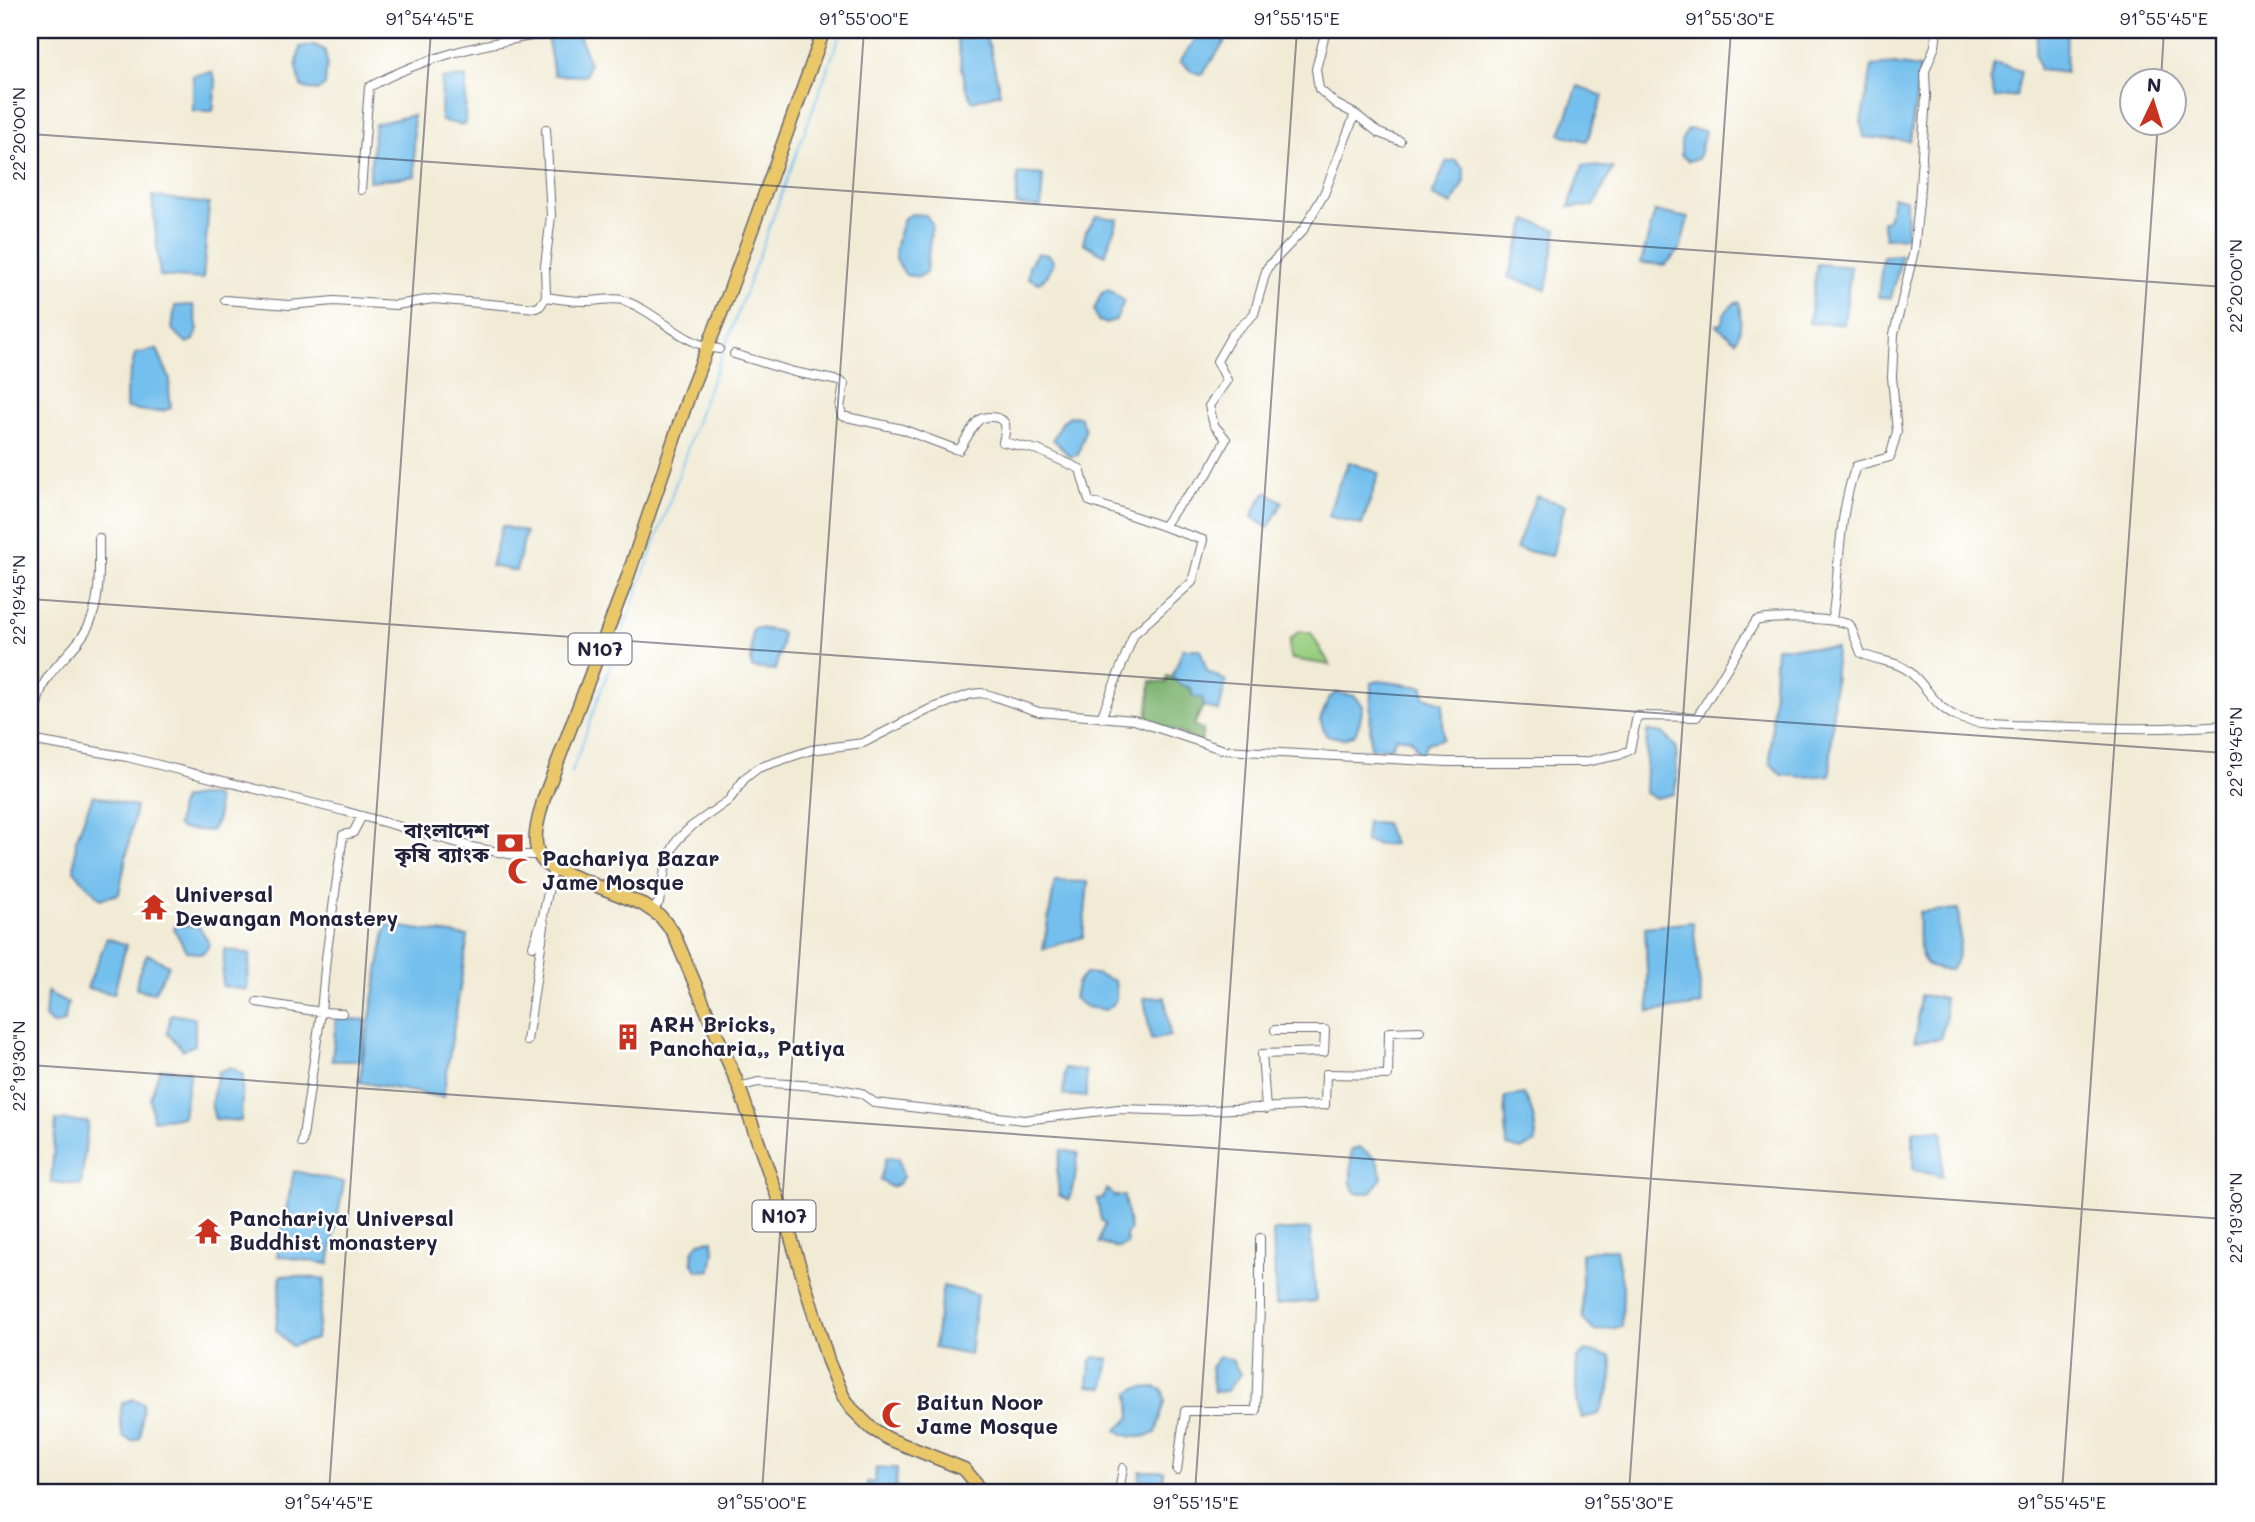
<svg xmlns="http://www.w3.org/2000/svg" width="2255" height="1522" viewBox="0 0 2255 1522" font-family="Mali,'Noto Sans Bengali',sans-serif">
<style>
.green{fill:#98cd7e;stroke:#5d785c;stroke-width:2}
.forest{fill:#7ab06d;stroke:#4e6954;stroke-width:2}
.water{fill:#73bfed;stroke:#4a7094;stroke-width:2}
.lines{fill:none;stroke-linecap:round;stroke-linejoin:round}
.stream{stroke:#73bfed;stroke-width:2}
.minor-casing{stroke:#6a6871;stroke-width:10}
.trunk-casing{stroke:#6a6871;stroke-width:15}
.minor{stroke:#fff;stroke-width:8}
.trunk{stroke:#eac769;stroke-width:12}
.ticks{fill:none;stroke:#22223b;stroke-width:2;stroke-opacity:0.45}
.labels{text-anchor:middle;stroke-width:5;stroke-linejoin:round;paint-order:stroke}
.shield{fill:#fff;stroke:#646476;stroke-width:2}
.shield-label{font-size:19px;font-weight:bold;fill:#22223b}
.poi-label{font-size:21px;font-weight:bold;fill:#22223b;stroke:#fff;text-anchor:start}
.neatline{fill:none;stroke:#22223b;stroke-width:2.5}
.ticks-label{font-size:18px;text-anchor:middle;fill:#22223b}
</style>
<rect width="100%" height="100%" fill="#fff"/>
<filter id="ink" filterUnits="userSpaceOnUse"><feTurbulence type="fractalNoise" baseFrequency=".0143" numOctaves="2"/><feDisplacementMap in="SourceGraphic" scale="14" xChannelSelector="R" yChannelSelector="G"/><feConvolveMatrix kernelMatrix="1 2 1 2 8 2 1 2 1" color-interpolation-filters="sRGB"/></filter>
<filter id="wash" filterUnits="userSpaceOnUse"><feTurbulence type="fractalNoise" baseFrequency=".00686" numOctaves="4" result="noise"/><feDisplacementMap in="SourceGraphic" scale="28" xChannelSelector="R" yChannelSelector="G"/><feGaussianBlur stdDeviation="1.57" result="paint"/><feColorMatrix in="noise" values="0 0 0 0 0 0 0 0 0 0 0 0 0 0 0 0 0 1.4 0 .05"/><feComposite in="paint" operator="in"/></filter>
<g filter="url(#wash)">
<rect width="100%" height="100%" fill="#f1ebd5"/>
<!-- green -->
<path class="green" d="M 1299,631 L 1311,633 L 1330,665 L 1292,659 L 1289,652 L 1290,640 Z"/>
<!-- forest -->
<path class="forest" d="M 1167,676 C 1176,679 1195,691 1203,698 L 1203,706 L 1194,725 L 1203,730 L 1201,742 L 1147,720 L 1151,681 L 1166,683 Z"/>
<!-- water -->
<path class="water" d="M 555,30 L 574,30 L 580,37 L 589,64 L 585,76 L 554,75 L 547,35 Z
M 1202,30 L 1209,30 L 1225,41 L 1202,75 L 1191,71 L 1180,61 Z
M 2038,30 L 2067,30 L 2066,73 L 2040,70 L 2035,55 Z
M 983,34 L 990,47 L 1000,93 L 972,101 L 965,84 L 957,39 Z
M 314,45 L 325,50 L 327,63 L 325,85 L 317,91 L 301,87 L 296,68 L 300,47 Z
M 1994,63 L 2021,71 L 2016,96 L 1995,98 L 1990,80 Z
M 1894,64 L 1920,68 L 1910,141 L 1864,137 L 1861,122 L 1872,66 Z
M 212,72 L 216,83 L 213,111 L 193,111 L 193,75 Z
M 466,77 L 465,125 L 441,121 L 442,79 Z
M 1578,86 L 1603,96 L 1587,141 L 1560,134 Z
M 413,115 L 415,176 L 369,181 L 375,124 Z
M 1688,129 L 1705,131 L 1698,159 L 1688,161 L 1681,155 L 1681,141 Z
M 1455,160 L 1464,169 L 1464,181 L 1452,205 L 1432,196 L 1446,162 Z
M 1583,165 L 1613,168 L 1594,206 L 1569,207 Z
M 1018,173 L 1043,175 L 1041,207 L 1016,205 Z
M 152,196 L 209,204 L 203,279 L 160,276 Z
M 1893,197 L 1906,199 L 1907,237 L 1885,238 L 1882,221 L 1888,220 Z
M 1655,211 L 1688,218 L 1680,250 L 1665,265 L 1641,263 Z
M 912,214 L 926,215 L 932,224 L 926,272 L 919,277 L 906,275 C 888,256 897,241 904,218 Z
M 1097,216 L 1118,219 L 1105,255 L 1083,243 L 1086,231 Z
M 1527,220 L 1557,230 L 1546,289 L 1508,277 Z
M 1037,253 L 1049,255 L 1054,262 L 1047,276 L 1039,283 L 1028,278 L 1029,266 Z
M 1902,255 L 1891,298 L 1878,297 L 1883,256 Z
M 1817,264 L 1851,267 L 1844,324 L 1809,323 Z
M 1108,289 L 1124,301 L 1116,320 L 1105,323 L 1098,321 L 1094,310 L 1101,294 Z
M 1736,302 L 1739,303 C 1741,316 1742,330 1736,341 L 1716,325 L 1721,324 L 1725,312 Z
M 193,305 L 198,330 L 194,340 L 187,343 L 172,329 L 175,306 Z
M 157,349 L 170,379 L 169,390 L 171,408 C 156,414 142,411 126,408 L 126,391 L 135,354 Z
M 1070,416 L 1080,417 L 1085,430 L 1078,455 L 1070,457 L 1053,439 L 1063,421 Z
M 1349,462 L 1379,473 L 1362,525 L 1328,516 L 1337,488 Z
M 1267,492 L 1283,502 L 1268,528 L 1252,517 L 1258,503 Z
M 1536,496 L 1565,505 L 1552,556 L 1516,549 Z
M 502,526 L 526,532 L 516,571 L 491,566 Z
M 758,628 L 778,631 L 782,634 L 781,648 L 775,670 L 753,668 L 751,666 L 752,633 L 753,630 Z
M 1776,647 L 1836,648 L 1830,775 L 1805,777 L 1782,775 L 1770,763 Z
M 1183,649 L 1200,649 L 1207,671 L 1226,681 L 1219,711 L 1203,706 L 1203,698 L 1193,697 L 1191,688 L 1179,684 L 1172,677 Z
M 1379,681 L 1423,687 L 1424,697 L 1443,703 L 1443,739 L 1427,743 L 1420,756 L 1411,739 L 1396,737 L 1391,748 L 1370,748 L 1371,683 Z
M 1336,693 L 1355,696 L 1363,706 L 1360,721 L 1355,734 L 1344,739 L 1326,735 L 1320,720 L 1329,698 Z
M 1647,731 L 1663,733 L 1676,747 L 1677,779 L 1674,794 L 1656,798 L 1645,793 Z
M 93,795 L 136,807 L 119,894 L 100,899 L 74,871 L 76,840 Z
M 198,796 L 212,796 L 217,799 L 218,819 L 211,831 L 182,829 L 177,826 L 180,805 L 183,799 Z
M 1367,822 L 1385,823 L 1393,844 L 1380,845 L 1365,841 Z
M 1055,881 L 1088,882 L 1083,937 L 1043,949 Z
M 1958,909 C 1960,930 1964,952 1951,970 C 1946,970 1939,970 1934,968 C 1914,962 1919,928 1919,912 Z
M 1693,922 L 1702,1005 L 1649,1012 L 1645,927 Z
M 176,925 L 199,926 L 209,943 L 207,949 L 201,954 L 186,951 L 174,929 Z
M 386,925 L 468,936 L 443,1097 L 359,1082 Z
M 107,938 L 126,945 L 114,994 L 87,988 Z
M 224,949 L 250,954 L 247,990 L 222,986 Z
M 147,954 L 169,965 L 154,993 L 136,989 L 138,975 Z
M 1085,974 L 1096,974 L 1115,981 C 1117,994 1119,1002 1106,1010 L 1086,1007 L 1074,998 L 1077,983 Z
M 47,992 L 68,1003 L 64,1022 L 53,1025 L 45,1017 Z
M 1920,995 L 1944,998 L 1946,1018 L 1940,1039 L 1915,1041 Z
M 1165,997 L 1170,1036 L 1151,1040 L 1144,998 Z
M 171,1014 L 195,1018 L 195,1045 L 183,1050 L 167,1033 Z
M 336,1018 L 366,1020 L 361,1061 L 332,1061 Z
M 231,1067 L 243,1075 L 241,1121 L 215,1119 L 211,1104 L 218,1072 Z
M 1065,1068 L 1086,1071 L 1086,1097 L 1063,1095 Z
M 160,1069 L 190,1071 L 183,1117 L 153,1120 L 150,1098 Z
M 1524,1094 C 1533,1109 1536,1124 1536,1142 L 1521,1150 L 1507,1146 L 1505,1097 Z
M 56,1120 L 88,1122 L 81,1185 L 51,1182 Z
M 1913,1130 L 1943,1131 L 1942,1177 L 1913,1169 Z
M 1359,1147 L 1376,1158 L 1382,1177 L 1371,1193 L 1356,1193 L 1351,1184 L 1351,1150 Z
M 1061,1150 L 1078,1153 L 1075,1179 L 1069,1200 L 1059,1195 L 1057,1169 Z
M 886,1158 L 899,1158 L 903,1177 L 898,1184 L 891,1187 L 880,1180 Z
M 294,1171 L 344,1182 L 329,1264 L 277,1256 Z
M 1107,1189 L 1114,1196 L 1124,1196 L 1130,1230 L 1126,1235 L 1127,1244 L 1119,1248 L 1099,1243 L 1101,1233 L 1105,1224 L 1101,1220 L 1097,1199 L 1102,1199 Z
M 1310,1229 L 1316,1301 L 1276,1305 L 1273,1231 Z
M 713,1240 L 714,1252 L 711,1270 L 698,1271 C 689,1262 691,1252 699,1242 Z
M 1601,1249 L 1616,1250 L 1623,1287 L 1622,1327 L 1594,1331 L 1583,1319 L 1581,1254 Z
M 281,1275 L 325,1279 L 316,1339 L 291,1346 L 276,1330 Z
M 943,1286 L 977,1294 L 970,1355 L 934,1348 Z
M 1585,1351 L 1611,1356 C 1615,1381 1609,1392 1599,1414 L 1582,1418 C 1574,1399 1576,1378 1577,1358 Z
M 1094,1357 L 1109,1359 L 1104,1388 L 1088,1386 L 1090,1363 Z
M 1219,1357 L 1231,1359 L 1240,1374 L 1227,1391 L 1214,1392 L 1211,1367 Z
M 1155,1387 L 1163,1390 L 1165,1402 L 1156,1433 C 1142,1438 1130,1440 1117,1430 L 1131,1417 L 1129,1393 L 1137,1388 Z
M 133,1399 L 143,1403 L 140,1438 L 132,1441 L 123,1437 L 120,1419 L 122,1403 Z
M 876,1468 L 897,1468 L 896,1492 L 867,1492 L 867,1482 L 875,1482 Z
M 1140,1471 L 1164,1471 L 1163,1492 L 1139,1492 Z"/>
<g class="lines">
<!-- stream -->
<path class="stream" d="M 571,774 L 665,515 L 703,402 L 723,353 L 842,30"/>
</g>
</g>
<g filter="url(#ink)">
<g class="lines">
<!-- minor casing -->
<g class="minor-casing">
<path id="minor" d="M 1326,30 L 1316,69 L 1319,89 L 1336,104 L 1355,114 L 1379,133 L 1400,141
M 546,129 L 551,216 L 545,266 L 546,297 C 558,299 571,301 584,301 C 596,302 611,297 622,300 C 657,311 682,345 719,349
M 361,190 L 369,87 C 425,56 479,45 542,34
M 225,300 L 289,305 L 334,301 L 396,305 L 433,299 L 536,308 L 540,306 L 546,297
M 734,354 L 794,372 L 839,381 L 844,384 L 840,408 L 842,416 L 902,429 L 955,449 L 959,450 C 966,441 971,427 979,420 C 985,415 1002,416 1005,424 C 1006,429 1004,438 1003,442 L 1038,450 L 1080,469 L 1089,501 L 1203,540 L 1192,582 L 1134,634 L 1101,718
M 30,365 L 31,365
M 1164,526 L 1177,507 L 1207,475 L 1226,439 L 1214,425 L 1209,406 L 1227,380 L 1217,361 L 1232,335 L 1254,314 L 1267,268 L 1303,230 L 1324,194 L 1355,114
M 1832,620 C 1840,569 1838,515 1856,466 L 1890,457 L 1897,432 L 1892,377 L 1894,334 L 1914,251 L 1919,202 L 1926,96 L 1925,71 L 1935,46 L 1937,30
M 30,740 L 127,757 L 344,811 L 476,848 L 515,855 L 537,855
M 31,740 C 35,720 36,694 48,677 C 61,658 79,646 89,625 C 101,600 99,566 99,538
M 653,910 L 659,902 L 667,859 L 678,839 L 692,826 L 729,800 L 745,778 L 758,768 L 811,750 L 863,743 L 928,710 L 971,694 L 981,693 L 993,696 L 1039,712 L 1134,720 L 1224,750 L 1447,762 L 1585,762 L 1619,755 L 1630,750 L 1637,716 L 1697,717 L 1756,621 C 1770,616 1836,618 1850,625 L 1861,653 C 1877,662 1897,660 1911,673 C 1927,687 1936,708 1957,717 C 1977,726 2019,725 2042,726 C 2103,728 2164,730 2225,725
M 533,946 L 543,916 L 553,869
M 257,1002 L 321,1012 L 342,1013
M 527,1041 L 544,926 L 543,916
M 739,1087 L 758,1082 L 829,1087 L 861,1093 L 875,1103 L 1024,1120 L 1119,1109 L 1189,1111 L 1325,1105 L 1326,1074 L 1388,1075 L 1389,1032 L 1420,1031
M 1266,1109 L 1262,1054 L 1324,1052 L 1325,1030 L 1275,1030
M 302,1143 L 321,1012 L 326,958 L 343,835 L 353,833 L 362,816
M 1177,1470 L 1185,1411 L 1256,1411 L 1260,1306 L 1260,1238
M 1119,1492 L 1123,1468"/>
</g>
<!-- trunk casing -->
<g class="trunk-casing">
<path id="trunk" d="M 824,30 L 729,293 L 690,392 L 628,576 L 544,798 C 538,821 526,851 550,867 L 642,904 L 660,916 L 673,932 L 739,1087 L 786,1221 L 828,1361 L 843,1396 L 851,1408 L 871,1428 L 889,1439 L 964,1469 L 976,1483 L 980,1492"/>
</g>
<!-- minor -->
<use href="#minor" class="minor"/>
<!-- trunk -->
<use href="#trunk" class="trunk"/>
</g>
</g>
<!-- ticks -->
<path class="ticks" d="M 2161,80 L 2164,30M 30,134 L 2225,287M 30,599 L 2225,753M 30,1065 L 2225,1219M 329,1492 L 431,30M 762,1492 L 864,30M 1195,1492 L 1297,30M 1629,1492 L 1731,30M 2062,1492 L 2158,122"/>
<!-- icons -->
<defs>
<g id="bank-bare" transform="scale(2.1)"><path d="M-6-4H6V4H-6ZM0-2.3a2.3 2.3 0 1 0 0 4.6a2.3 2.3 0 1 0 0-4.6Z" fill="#c8321e" stroke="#fff" stroke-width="2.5" paint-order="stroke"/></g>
<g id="mosque-bare" transform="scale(2.1)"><path d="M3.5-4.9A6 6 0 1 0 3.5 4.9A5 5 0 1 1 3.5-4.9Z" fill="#c8321e" stroke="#fff" stroke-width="2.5" paint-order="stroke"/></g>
<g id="temple-bare" transform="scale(2.1)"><path d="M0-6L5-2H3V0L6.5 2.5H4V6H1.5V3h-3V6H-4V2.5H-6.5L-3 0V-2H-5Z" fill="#c8321e" stroke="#fff" stroke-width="2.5" paint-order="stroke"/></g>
<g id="building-bare" transform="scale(2.1)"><path d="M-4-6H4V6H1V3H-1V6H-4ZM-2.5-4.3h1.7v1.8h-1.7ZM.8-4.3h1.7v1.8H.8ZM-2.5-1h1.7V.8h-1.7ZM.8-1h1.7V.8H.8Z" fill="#c8321e" stroke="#fff" stroke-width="2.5" paint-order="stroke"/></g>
</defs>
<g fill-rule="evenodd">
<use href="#bank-bare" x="510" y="843"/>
<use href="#mosque-bare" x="521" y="871"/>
<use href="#temple-bare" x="154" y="907"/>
<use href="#building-bare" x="628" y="1037"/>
<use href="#temple-bare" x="208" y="1231"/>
<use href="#mosque-bare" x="895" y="1415"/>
</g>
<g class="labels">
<!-- shield labels -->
<g class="shield">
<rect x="568.5" y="633.5" width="63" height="31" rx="5"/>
<rect x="752.5" y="1200.5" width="63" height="31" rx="5"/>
</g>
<g class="shield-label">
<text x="600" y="656">N107</text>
<text x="784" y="1223">N107</text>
</g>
<!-- poi labels -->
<g class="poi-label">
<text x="489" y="838" text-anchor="end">বাংলাদেশ<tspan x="489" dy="24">কৃষি ব্যাংক</tspan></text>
<text x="542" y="866">Pachariya Bazar<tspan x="542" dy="24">Jame Mosque</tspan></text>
<text x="175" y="902">Universal<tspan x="175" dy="24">Dewangan Monastery</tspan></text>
<text x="649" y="1032">ARH Bricks,<tspan x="649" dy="24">Pancharia,, Patiya</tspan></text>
<text x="229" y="1226">Panchariya Universal<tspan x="229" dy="24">Buddhist monastery</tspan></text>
<text x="916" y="1410">Baitun Noor<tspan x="916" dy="24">Jame Mosque</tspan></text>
</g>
</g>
<!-- margin -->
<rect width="2255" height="1522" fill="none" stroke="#fff" stroke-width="77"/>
<!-- north arrow -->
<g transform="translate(2153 102) rotate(4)"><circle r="33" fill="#ffffff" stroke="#a7a7b1" stroke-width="2"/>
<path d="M0-5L12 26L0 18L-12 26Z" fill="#c8321e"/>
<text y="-10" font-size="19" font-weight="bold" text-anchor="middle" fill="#22223b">N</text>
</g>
<rect x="38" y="38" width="2178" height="1446" class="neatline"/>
<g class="ticks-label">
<text x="430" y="25">91°54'45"E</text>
<text x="864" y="25">91°55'00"E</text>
<text x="1297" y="25">91°55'15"E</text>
<text x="1730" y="25">91°55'30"E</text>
<text x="2164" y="25">91°55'45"E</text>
<text transform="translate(19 134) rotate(-90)" y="6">22°20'00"N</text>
<text transform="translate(2236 286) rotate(-90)" y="6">22°20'00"N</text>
<text transform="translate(19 600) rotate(-90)" y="6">22°19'45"N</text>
<text transform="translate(2236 752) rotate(-90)" y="6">22°19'45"N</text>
<text transform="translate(19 1066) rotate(-90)" y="6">22°19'30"N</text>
<text transform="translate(2236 1218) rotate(-90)" y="6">22°19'30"N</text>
<text x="329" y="1509">91°54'45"E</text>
<text x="762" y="1509">91°55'00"E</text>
<text x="1196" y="1509">91°55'15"E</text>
<text x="1629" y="1509">91°55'30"E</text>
<text x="2062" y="1509">91°55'45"E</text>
</g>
</svg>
